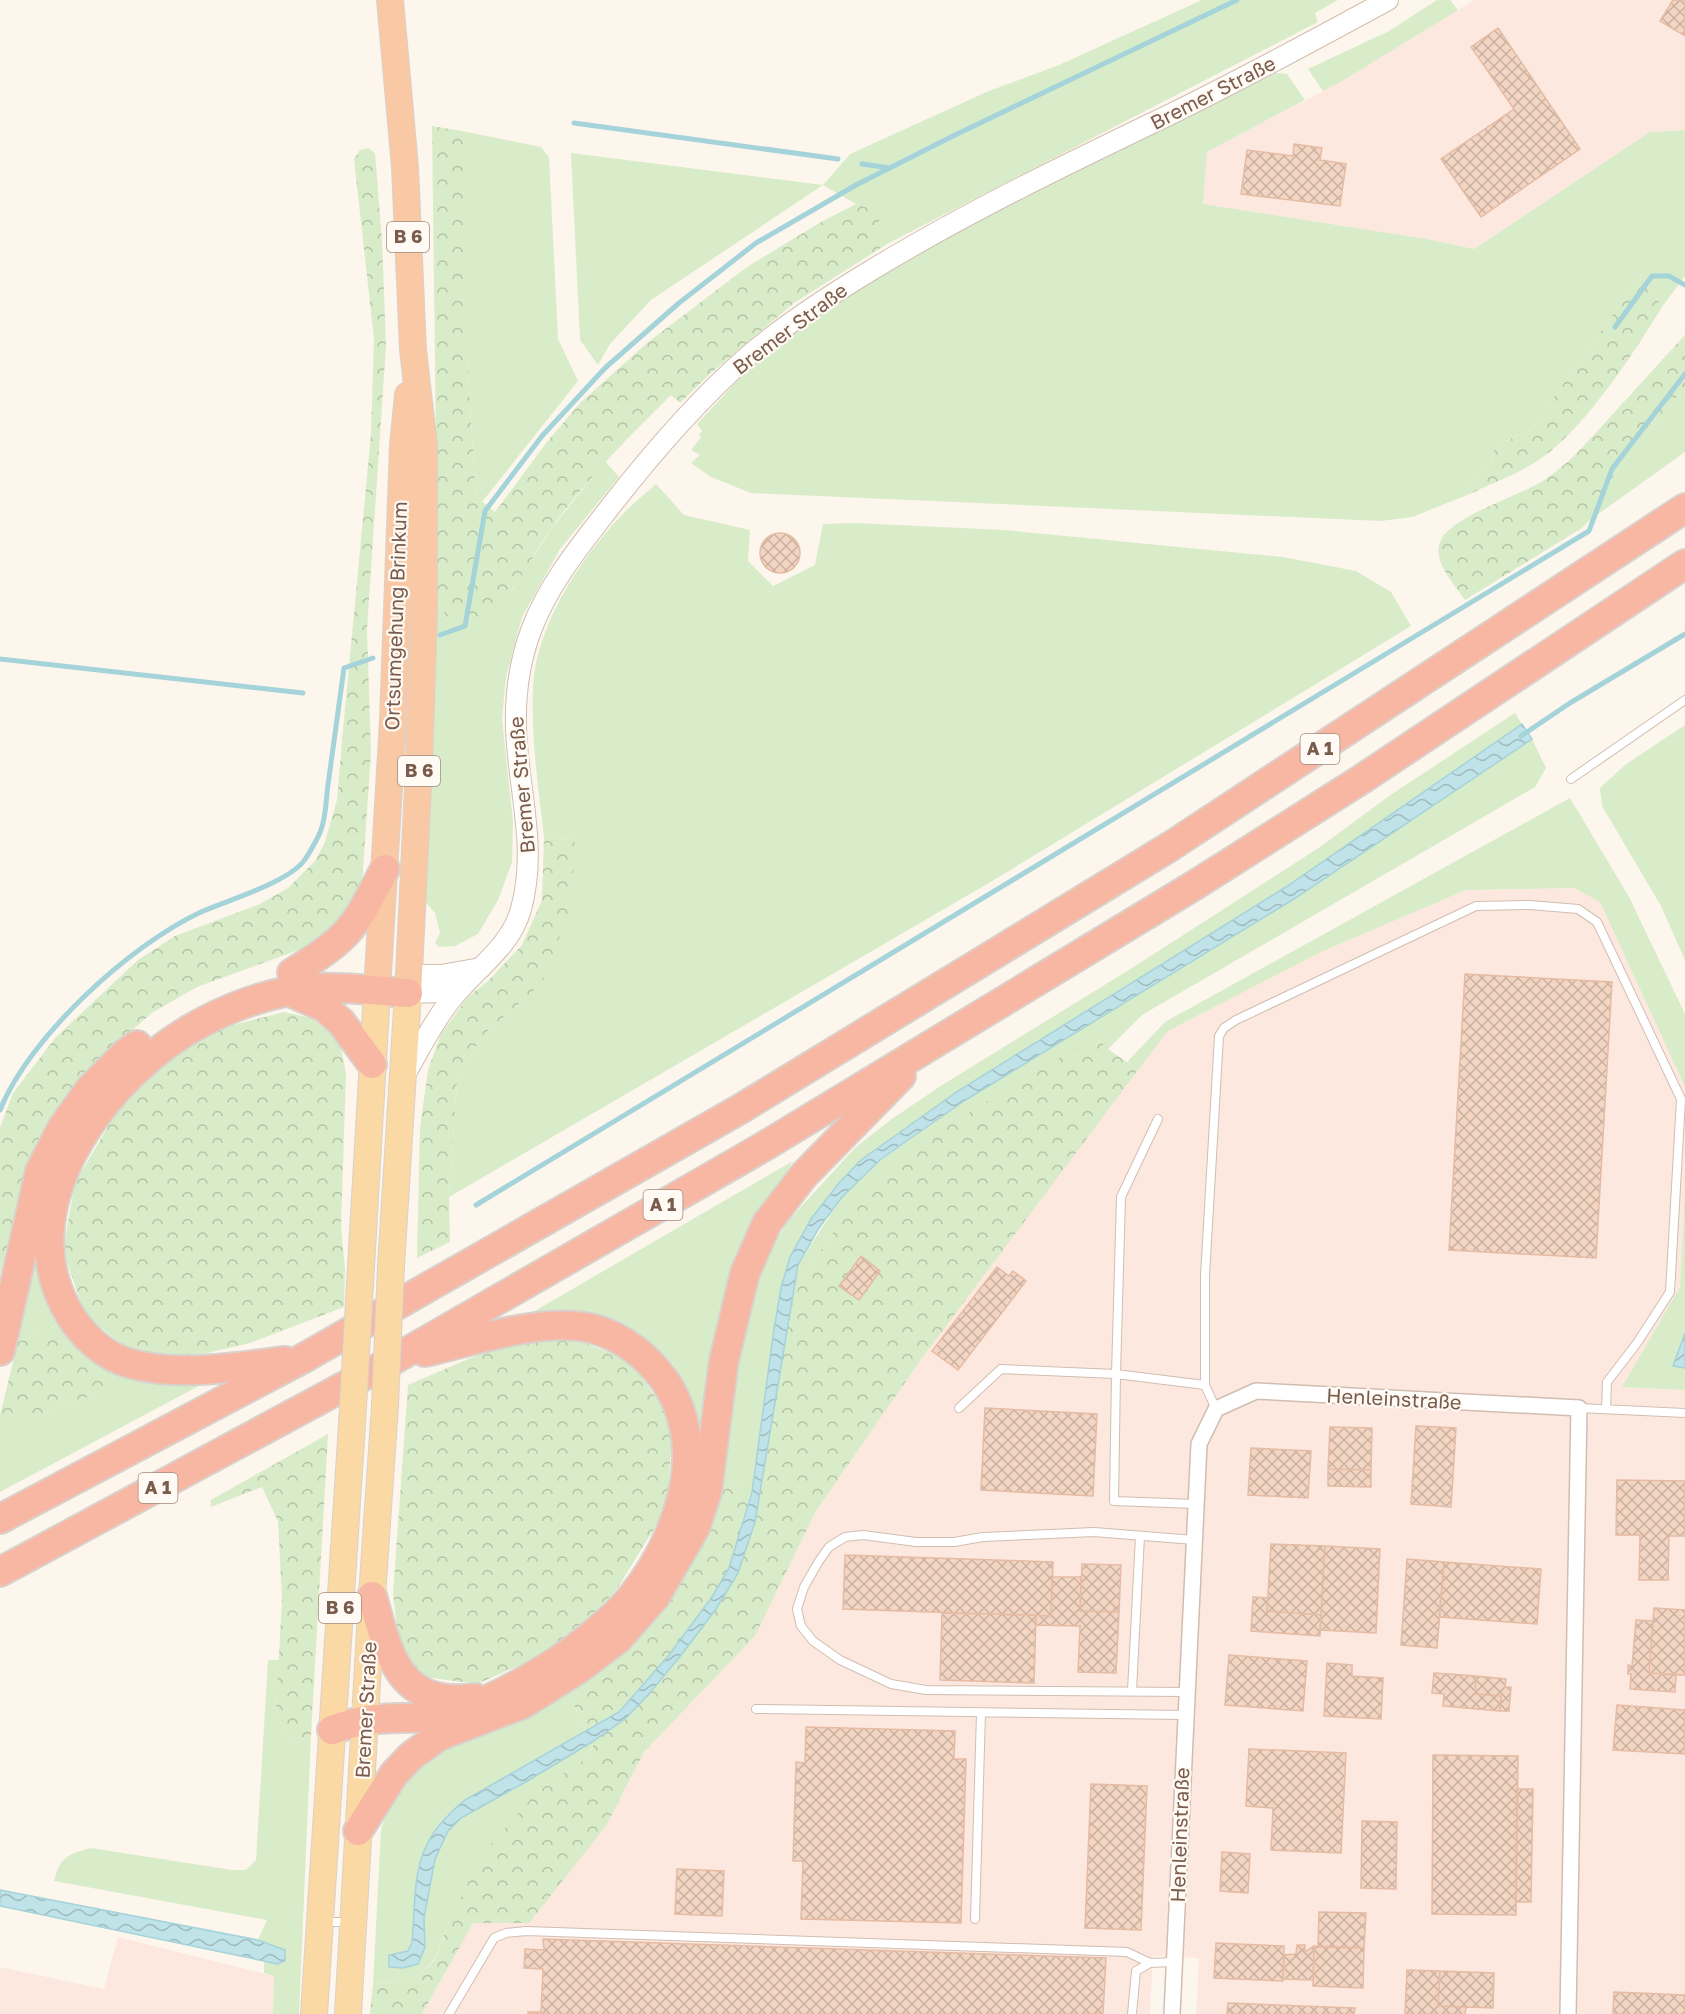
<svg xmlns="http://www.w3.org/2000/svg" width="1685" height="2014" viewBox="0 0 1685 2014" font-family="'Golos Text',sans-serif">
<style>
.commercial{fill:#fde8e0}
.green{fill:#d8ecc9}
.forest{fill:url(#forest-crowns)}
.water{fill:url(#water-waves);stroke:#a5d3da;stroke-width:1.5}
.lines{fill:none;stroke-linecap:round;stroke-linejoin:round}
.stream{stroke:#a5d3da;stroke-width:5}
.building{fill:url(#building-cross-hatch);stroke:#e6bba3;stroke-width:1.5}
.service-casing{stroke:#d1beb0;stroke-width:10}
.minor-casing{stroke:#d1beb0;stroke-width:18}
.tertiary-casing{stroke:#d1beb0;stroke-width:22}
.primary-casing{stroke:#dad1cd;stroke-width:28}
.trunk-casing{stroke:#dad1cd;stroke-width:28}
.motorway-casing{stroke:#dad1cd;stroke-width:32}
.service{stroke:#fff;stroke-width:8}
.minor{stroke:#fff;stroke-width:15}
.tertiary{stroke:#fff;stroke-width:20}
.primary{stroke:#fbd9a5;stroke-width:26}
.trunk{stroke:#f9c8a4;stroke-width:26}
.motorway{stroke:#f7b7a3;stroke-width:28}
.primary-bridge-casing{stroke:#dad1cd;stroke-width:28;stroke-linecap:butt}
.primary-bridge{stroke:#fbd9a5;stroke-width:26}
.labels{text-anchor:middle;stroke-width:4.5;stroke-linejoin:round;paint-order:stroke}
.shield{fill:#fffaf3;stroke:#a28b7f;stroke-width:1.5}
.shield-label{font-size:18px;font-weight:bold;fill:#7a5c4d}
.street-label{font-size:20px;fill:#7a5c4d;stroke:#fffaf3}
</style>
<defs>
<pattern id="forest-crowns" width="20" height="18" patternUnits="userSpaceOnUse" patternTransform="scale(1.5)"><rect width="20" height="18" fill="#d8ecc9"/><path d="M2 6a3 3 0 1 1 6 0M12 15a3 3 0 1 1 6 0" fill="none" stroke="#b4c2a5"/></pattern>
<pattern id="water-waves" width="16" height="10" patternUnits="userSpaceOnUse" patternTransform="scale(1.5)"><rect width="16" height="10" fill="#bfe3e8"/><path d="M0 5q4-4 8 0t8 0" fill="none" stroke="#a0bbbe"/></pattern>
<pattern id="building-cross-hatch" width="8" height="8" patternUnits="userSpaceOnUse" patternTransform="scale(1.5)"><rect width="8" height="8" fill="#f3d5c3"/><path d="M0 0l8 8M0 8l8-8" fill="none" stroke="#cab0a1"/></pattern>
</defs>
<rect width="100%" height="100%" fill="#fdf6ec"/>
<!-- commercial -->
<path class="commercial" d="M 1474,0 L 1685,0 L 1685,130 L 1650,132 L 1474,249 L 1427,239 L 1203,204 L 1207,152 L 1339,83 Z
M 1574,888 L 1600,902 L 1685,1087 L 1685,1188 L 1680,1287 L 1622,1387 L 1685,1390 L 1685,2014 L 1196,2014 L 1199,1958 L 1153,1956 L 1150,2014 L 422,2014 L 473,1922 L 606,1826 L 644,1752 L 755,1636 L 816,1511 L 922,1358 L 1096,1123 L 1168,1031 L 1321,952 L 1466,890 Z
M 118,1937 L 274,1976 L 273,2014 L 0,2014 L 0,1967 L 104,1989 Z"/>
<!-- green -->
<path class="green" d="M 1202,0 L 1338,0 L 1315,13 L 1318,22 L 887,244 L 874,210 L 856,204 L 823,185 L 651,300 L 610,344 L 598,365 L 580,340 L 571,153 L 823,185 L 850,154 L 989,91 L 1059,65 Z
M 1437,0 L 1450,0 L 1458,10 L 1339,83 L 1323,91 L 1308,69 L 1389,31 Z
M 1275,73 L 1287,74 L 1305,100 L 1207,152 L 1203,204 L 1427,239 L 1474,249 L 1650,132 L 1685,130 L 1685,276 L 1662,307 L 1641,275 L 1530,431 L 1495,445 L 1492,466 L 1469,478 L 1472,493 L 1412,517 L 1381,521 L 751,493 L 711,477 L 691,463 L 700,455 L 691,450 L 701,437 L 699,435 L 702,431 L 697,424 L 751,366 L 810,322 L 892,268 L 1027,195 Z
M 467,132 L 541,147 L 549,157 L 558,339 L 578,381 L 482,502 L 476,497 L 467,358 Z
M 1685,387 L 1685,452 L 1590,520 L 1617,470 Z
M 605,461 L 619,477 L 560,549 L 522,617 L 506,677 L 502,719 L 513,822 L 512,862 L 498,900 L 478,934 L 455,946 L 439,947 L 435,943 L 440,933 L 435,913 L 424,900 L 438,601 L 448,620 L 513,589 L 551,529 Z
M 656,484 L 684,515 L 750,530 L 748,561 L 773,586 L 815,565 L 823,524 L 854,523 L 1004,530 L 1283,557 L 1356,571 L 1391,592 L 1411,626 L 994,880 L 449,1197 L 457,1082 L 482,1036 L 542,983 L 575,839 L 544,837 C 538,787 531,737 533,687 C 536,626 579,561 619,518 C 630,506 644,495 656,484 Z
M 1515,713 L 1522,724 L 1286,887 L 958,1091 L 839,1183 L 811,1219 L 790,1257 L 781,1288 L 755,1478 L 720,1489 L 729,1443 L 741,1342 L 763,1262 L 788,1221 L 855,1148 L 889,1121 L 939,1087 L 1132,968 L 1320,847 L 1389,796 Z
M 1685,725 L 1685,960 L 1661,906 L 1602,806 L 1600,788 L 1625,765 Z
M 1532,739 L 1546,768 L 1535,787 L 1142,1015 L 1108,1049 L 1099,1040 L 845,1215 L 792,1293 L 798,1265 L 842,1197 L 881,1160 L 964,1101 L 1294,899 Z
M 1570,798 L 1629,897 L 1685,1014 L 1685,1087 L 1600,902 L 1574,888 L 1466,890 L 1321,952 L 1168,1031 L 1138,1070 L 1127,1062 L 1165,1022 Z
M 793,1161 L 733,1263 L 716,1355 L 704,1445 L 694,1408 L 673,1364 L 636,1332 L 606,1321 L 526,1316 Z
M 1685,1188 L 1685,1390 L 1622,1387 L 1680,1287 Z
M 34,1242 C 38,1276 42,1295 60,1324 L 18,1342 Z
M 121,1374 L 140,1382 L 208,1381 L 0,1492 L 0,1415 L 35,1415 L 92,1396 Z
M 268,1660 L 279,1660 L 276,1712 L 291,1745 L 311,1736 L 299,2014 L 273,2014 L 274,1976 L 264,1973 L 264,1961 L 277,1964 L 285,1951 L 258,1940 L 267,1920 L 54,1881 C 60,1857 68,1854 91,1848 L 232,1870 L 246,1870 L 256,1860 Z
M 568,1693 L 586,1730 L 465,1800 L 446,1816 L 428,1841 L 418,1867 L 412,1943 L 408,1951 L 395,1955 L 403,1968 L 418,1964 L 425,1947 L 424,1918 L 435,1859 L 448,1831 L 461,1818 L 529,1780 L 592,1742 L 593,1745 L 585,1759 L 537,1792 L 449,1922 L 435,1959 L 413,1980 L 373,1984 L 381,1830 L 388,1805 L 404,1778 L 436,1752 L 519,1718 Z"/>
<!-- forest -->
<path class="forest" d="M 432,126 L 467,132 L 467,358 L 476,497 L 495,512 L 547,442 L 580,403 L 647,343 L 747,267 L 821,222 L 856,204 L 875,210 L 887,244 L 794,303 L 711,373 L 680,403 L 671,395 C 628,438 586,479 551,529 C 532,554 520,587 495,607 C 479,620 468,620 448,620 L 438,601 Z
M 369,148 L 375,154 L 382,240 L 386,346 L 367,629 L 371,753 L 362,884 L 348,912 L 322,938 L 304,948 L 197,987 L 153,1012 L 91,1066 L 42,1139 L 16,1208 L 0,1276 L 0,1128 L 13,1093 L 56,1037 L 138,960 L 175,936 L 260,904 L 288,888 L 315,861 L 325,842 L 337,800 L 343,730 L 371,434 L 374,339 L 354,159 L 360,150 Z
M 1641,275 L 1662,307 C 1634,353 1581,435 1534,463 C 1515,475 1492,483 1472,493 L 1469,478 L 1492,466 L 1495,445 L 1530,431 Z
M 1685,335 L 1685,387 L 1617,470 L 1590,520 L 1582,528 L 1465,600 C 1454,584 1431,560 1441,540 C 1453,515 1521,496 1546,479 C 1571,462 1591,438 1611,416 C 1636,389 1660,362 1685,335 Z
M 544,837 L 575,839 L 572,904 L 542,983 L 482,1036 L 457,1082 L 449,1197 L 450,1242 L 417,1258 L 420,1128 L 428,1070 L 441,1034 L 468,997 L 488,981 L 522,945 L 542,900 Z
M 284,1012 L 311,1018 L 330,1033 L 341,1048 L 346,1073 L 341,1226 L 345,1269 L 344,1307 L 250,1343 L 190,1357 L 130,1351 L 85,1315 L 63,1250 L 75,1183 L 114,1116 L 143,1085 L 180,1052 L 229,1026 Z
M 1099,1040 L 1108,1049 L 1138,1070 L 922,1358 L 816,1511 L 755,1636 L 644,1752 L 606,1826 L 529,1923 L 473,1923 L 422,2014 L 370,2014 L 373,1984 L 413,1980 L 435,1960 L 449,1922 L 481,1856 L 537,1792 L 585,1759 L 593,1746 L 592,1742 L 625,1719 L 648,1695 L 682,1654 L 738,1573 L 755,1522 L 792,1293 L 845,1215 L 907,1152 L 997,1095 L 1078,1047 Z
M 60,1324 C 78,1349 93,1362 121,1374 L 92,1396 L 35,1415 L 0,1415 L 18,1342 Z
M 566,1336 L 632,1361 L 673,1424 L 667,1508 L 615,1592 L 576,1630 L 532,1660 L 477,1684 L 424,1677 L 400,1651 L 393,1594 L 408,1385 L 510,1341 Z
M 328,1434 L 311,1736 L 291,1745 L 276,1712 L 282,1598 L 278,1521 L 262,1487 L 211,1507 L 211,1500 Z
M 755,1478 L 729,1568 L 712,1597 L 669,1655 L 637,1694 L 619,1712 L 586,1730 L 568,1693 L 621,1653 L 720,1489 Z"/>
<!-- water -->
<path class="water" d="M 1522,724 L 1532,739 L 1294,899 L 964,1101 L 911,1138 L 880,1160 L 842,1197 L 819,1228 L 798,1265 L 755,1522 L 738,1573 L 716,1609 L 682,1654 L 648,1695 L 625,1719 L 592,1742 L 529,1780 L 461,1818 L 448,1831 L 435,1859 L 424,1918 L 425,1947 L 418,1964 L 403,1968 L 389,1967 L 389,1955 L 408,1951 L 412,1943 C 417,1879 410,1844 465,1800 L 619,1712 L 669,1655 L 712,1597 L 729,1568 L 752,1492 L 774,1329 L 781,1288 L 790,1257 L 811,1219 L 839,1183 L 861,1160 L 958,1091 L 1286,887 Z
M 1685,1333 L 1685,1368 L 1673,1366 Z
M 0,1890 L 258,1940 L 285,1950 L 285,1961 L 277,1964 L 264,1961 L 0,1906 Z"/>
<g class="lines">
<!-- stream -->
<path class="stream" d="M 574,123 L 838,159
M 862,164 L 890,168
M 1615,327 L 1652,276 L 1669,276 L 1685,285
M 440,635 L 465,626 L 485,511 L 542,436 L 605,368 L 679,303 L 756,243 L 856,185 L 955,135 L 1237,0
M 0,659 L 303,693
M 1521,736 L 1570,703 L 1685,634
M 0,1110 C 29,1037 130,945 201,912 C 228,900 291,882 306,858 C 311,850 317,840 321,830 C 326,817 326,799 328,785 C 333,746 339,707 344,668 L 373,658
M 476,1205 L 1589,531 L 1612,469 L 1685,374"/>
</g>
<!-- building -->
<path class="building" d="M 1673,0 L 1685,0 L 1685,36 L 1660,21 Z
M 1498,28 L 1580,149 L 1481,217 L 1441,159 L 1514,109 L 1471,47 Z
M 1294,144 L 1322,148 L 1320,160 L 1346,164 L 1340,206 L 1241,194 L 1247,150 L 1293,156 Z
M760 553a20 20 0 1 1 40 0a20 20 0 1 1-40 0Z
M 1465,974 L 1612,982 L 1596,1258 L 1449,1250 Z
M 861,1256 L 880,1271 L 859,1300 L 839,1286 Z
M 997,1267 L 1009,1276 L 1013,1271 L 1026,1281 L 958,1370 L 932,1351 Z
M 985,1408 L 1097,1414 L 1093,1496 L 981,1490 Z
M 1416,1426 L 1456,1428 L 1451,1507 L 1411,1504 Z
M 1330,1427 L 1372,1428 L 1371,1470 L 1328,1469 Z
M 1251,1448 L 1311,1451 L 1308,1498 L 1248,1495 Z
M 1328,1469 L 1371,1470 L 1371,1487 L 1328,1486 Z
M 1617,1480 L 1685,1481 L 1685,1536 L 1669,1536 L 1668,1580 L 1639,1580 L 1640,1535 L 1616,1535 Z
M 1271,1544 L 1325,1546 L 1321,1615 L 1267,1611 Z
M 1325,1546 L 1380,1549 L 1376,1633 L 1320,1630 Z
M 845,1555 L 1053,1562 L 1051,1616 L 843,1609 Z
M 1407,1559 L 1444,1562 L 1437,1648 L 1401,1645 Z
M 1444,1562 L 1541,1569 L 1537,1624 L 1439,1617 Z
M 1082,1564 L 1121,1565 L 1119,1612 L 1080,1611 Z
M 1052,1577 L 1081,1577 L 1080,1611 L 1119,1612 L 1116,1673 L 1078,1672 L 1080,1626 L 1036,1625 L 1036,1615 L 1051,1616 Z
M 1253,1597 L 1268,1598 L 1267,1611 L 1321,1615 L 1320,1636 L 1251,1631 Z
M 1654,1608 L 1685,1610 L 1685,1675 L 1649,1673 Z
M 942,1613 L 1036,1615 L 1034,1683 L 940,1680 Z
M 1636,1620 L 1653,1621 L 1649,1673 L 1676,1675 L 1675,1692 L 1630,1689 L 1631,1674 L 1628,1674 L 1628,1665 L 1632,1666 Z
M 1229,1655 L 1307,1661 L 1303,1711 L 1225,1705 Z
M 1327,1663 L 1352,1665 L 1352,1676 L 1383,1678 L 1381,1719 L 1324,1716 Z
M 1434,1673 L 1476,1676 L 1475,1694 L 1501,1696 L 1500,1711 L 1443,1706 L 1444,1694 L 1432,1693 Z
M 1476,1676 L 1506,1679 L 1505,1687 L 1511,1687 L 1509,1711 L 1500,1711 L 1501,1696 L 1475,1694 Z
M 1617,1705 L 1685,1710 L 1685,1754 L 1613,1750 Z
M 806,1727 L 955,1731 L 954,1759 L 966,1759 L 961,1923 L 801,1919 L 803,1861 L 793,1861 L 796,1762 L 805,1763 Z
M 1249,1749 L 1346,1753 L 1341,1853 L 1271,1850 L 1273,1808 L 1246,1806 Z
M 1433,1755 L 1518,1756 L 1516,1915 L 1432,1914 Z
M 1091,1784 L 1147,1786 L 1141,1930 L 1085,1928 Z
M 1517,1789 L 1533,1789 L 1531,1902 L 1516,1902 Z
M 1362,1821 L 1397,1822 L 1396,1889 L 1361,1888 Z
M 1222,1852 L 1250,1854 L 1248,1893 L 1220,1891 Z
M 677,1869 L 724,1871 L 722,1916 L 675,1914 Z
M 1319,1912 L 1366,1913 L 1364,1948 L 1318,1947 Z
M 543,1939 L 1106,1958 L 1103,2014 L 528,2014 L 528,2012 L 541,2012 L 543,1969 L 524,1968 L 525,1949 L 544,1950 Z
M 1216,1943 L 1284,1946 L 1283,1981 L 1214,1978 Z
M 1297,1945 L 1305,1945 L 1305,1952 L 1314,1946 L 1313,1980 L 1283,1979 L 1284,1955 L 1296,1954 Z
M 1314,1946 L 1364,1948 L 1363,1988 L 1313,1986 Z
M 1407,1970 L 1440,1971 L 1438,2006 L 1466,2007 L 1465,2014 L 1405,2014 Z
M 1440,1971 L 1494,1973 L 1493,2008 L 1438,2006 Z
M 1614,1992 L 1685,1995 L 1685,2014 L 1613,2014 Z
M 1228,2003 L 1355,2008 L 1354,2014 L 1227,2014 Z"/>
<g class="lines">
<!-- service casing -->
<g class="service-casing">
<path id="service" d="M 1571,779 L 1685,700
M 959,1408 L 1001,1369 L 1116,1374 L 1121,1197 L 1158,1119
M 1579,1408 L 1685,1413
M 1216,1409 L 1205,1385 L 1205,1276 L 1219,1036 L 1224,1028 L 1236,1020 L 1476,906 L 1530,905 L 1578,909 L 1597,922 L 1681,1099 L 1670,1292 L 1637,1343 L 1607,1382 L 1606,1409
M 1196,1504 L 1114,1501 L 1116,1374 L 1205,1385
M 1132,1691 L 1140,1536
M 1187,1692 L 926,1690 L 891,1684 L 840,1660 L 813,1641 L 801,1626 L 797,1609 L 804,1587 L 819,1561 L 829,1547 L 845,1537 L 863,1535 L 916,1542 L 954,1542 L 983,1537 L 1094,1532 L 1194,1540
M 756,1709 L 1185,1715
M 975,1919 L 981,1713
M 324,1922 L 351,1922
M 449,2014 L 494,1938 L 506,1933 L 526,1931 L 1127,1952 L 1150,1963 L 1174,1962
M 1132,2014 L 1136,1971 L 1150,1963"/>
</g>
<!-- minor casing -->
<g class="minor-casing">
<path id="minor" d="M 1172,2014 L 1199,1444 L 1216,1409 L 1256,1391 L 1579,1408 L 1568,2014"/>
</g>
<!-- tertiary casing -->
<g class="tertiary-casing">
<path id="tertiary" d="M 410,975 L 441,975 L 481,968
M 408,993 L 441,992 L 464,984
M 405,1075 C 419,1050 432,1024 450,1001 C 474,969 510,949 521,909 C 538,847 518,790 516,728 C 515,694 520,659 532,628 C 550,581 584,541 614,502 C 654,451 698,400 747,357 C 785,324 827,297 870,271 C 967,212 1069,163 1171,114 C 1245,78 1316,39 1388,0"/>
</g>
<!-- primary casing -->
<g class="primary-casing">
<path id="primary" d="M 391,1266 L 408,993
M 360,1284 L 377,991
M 314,2014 L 352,1424
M 348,2014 L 372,1596 L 385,1406"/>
</g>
<!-- trunk casing -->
<g class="trunk-casing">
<path id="trunk" d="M 390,0 L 405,167 L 413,350 L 424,445 L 424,610 L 419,766 L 408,993
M 377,991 L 393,720 L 403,445 L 408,395"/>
</g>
<!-- motorway casing -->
<g class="motorway-casing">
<path id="motorway" d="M 292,973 C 309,962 327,952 342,937 C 361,919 372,892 385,869
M 290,992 L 324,1007 L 341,1022 L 372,1064
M 0,1351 L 40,1171 L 62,1128 L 90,1089 L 126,1053 L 137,1045
M 285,1361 C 236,1367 181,1377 132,1364 C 103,1357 78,1332 65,1306 C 10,1200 109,1072 201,1023 C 235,1005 274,991 313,988 C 344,986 377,991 408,993
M 0,1519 L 302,1359 L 742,1108 L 1171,846 L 1685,508
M 0,1572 L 393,1360 L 763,1147 L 1195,885 L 1362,779 L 1685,564
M 372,1596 C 389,1655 398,1708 475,1698
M 332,1730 C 343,1726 355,1722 367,1720 C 391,1717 416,1719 439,1716 C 476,1711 539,1674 569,1653 C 590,1637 613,1619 630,1599 C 678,1540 711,1450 665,1381 C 648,1357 623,1337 594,1329 C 544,1316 474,1341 425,1352
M 358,1831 L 394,1774 L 411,1756 L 439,1736 L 523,1704 L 577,1670 L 618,1639 L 655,1597 L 695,1528 L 707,1492 L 724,1360 L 745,1273 L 767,1223 L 804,1175 L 901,1076"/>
</g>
<!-- service -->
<use href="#service" class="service"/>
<!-- minor -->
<use href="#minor" class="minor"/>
<!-- tertiary -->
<use href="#tertiary" class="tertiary"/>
<!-- primary -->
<use href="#primary" class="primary"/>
<!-- trunk -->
<use href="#trunk" class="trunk"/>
<!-- motorway -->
<use href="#motorway" class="motorway"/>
<!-- primary-bridge casing -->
<g class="primary-bridge-casing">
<path id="primary-bridge" d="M 385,1406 L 391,1266
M 352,1424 L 360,1284"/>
</g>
<!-- primary-bridge -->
<use href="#primary-bridge" class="primary-bridge"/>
</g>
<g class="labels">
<!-- shield labels -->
<g class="shield">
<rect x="387" y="222" width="42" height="30" rx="4.5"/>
<rect x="1300.5" y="734" width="39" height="30" rx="4.5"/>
<rect x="398" y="756" width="42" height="30" rx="4.5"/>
<rect x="643.5" y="1190" width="39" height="30" rx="4.5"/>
<rect x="138.5" y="1473" width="39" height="30" rx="4.5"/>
<rect x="319" y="1593" width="42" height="30" rx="4.5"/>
</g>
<g class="shield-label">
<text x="408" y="243">B 6</text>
<text x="1320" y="755">A 1</text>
<text x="419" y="777">B 6</text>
<text x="663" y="1211">A 1</text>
<text x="158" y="1494">A 1</text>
<text x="340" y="1614">B 6</text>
</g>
<!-- street labels -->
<g class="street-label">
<text transform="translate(1213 93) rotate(-27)" y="7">Bremer Straße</text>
<text transform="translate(790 329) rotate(-37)" y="7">Bremer Straße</text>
<text transform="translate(396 616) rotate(-88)" y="7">Ortsumgehung Brinkum</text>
<text transform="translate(522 785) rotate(-95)" y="7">Bremer Straße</text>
<text transform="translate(1394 1399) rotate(3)" y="7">Henleinstraße</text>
<text transform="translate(366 1710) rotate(-87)" y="7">Bremer Straße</text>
<text transform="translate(1180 1835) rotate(-88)" y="7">Henleinstraße</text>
</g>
</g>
</svg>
